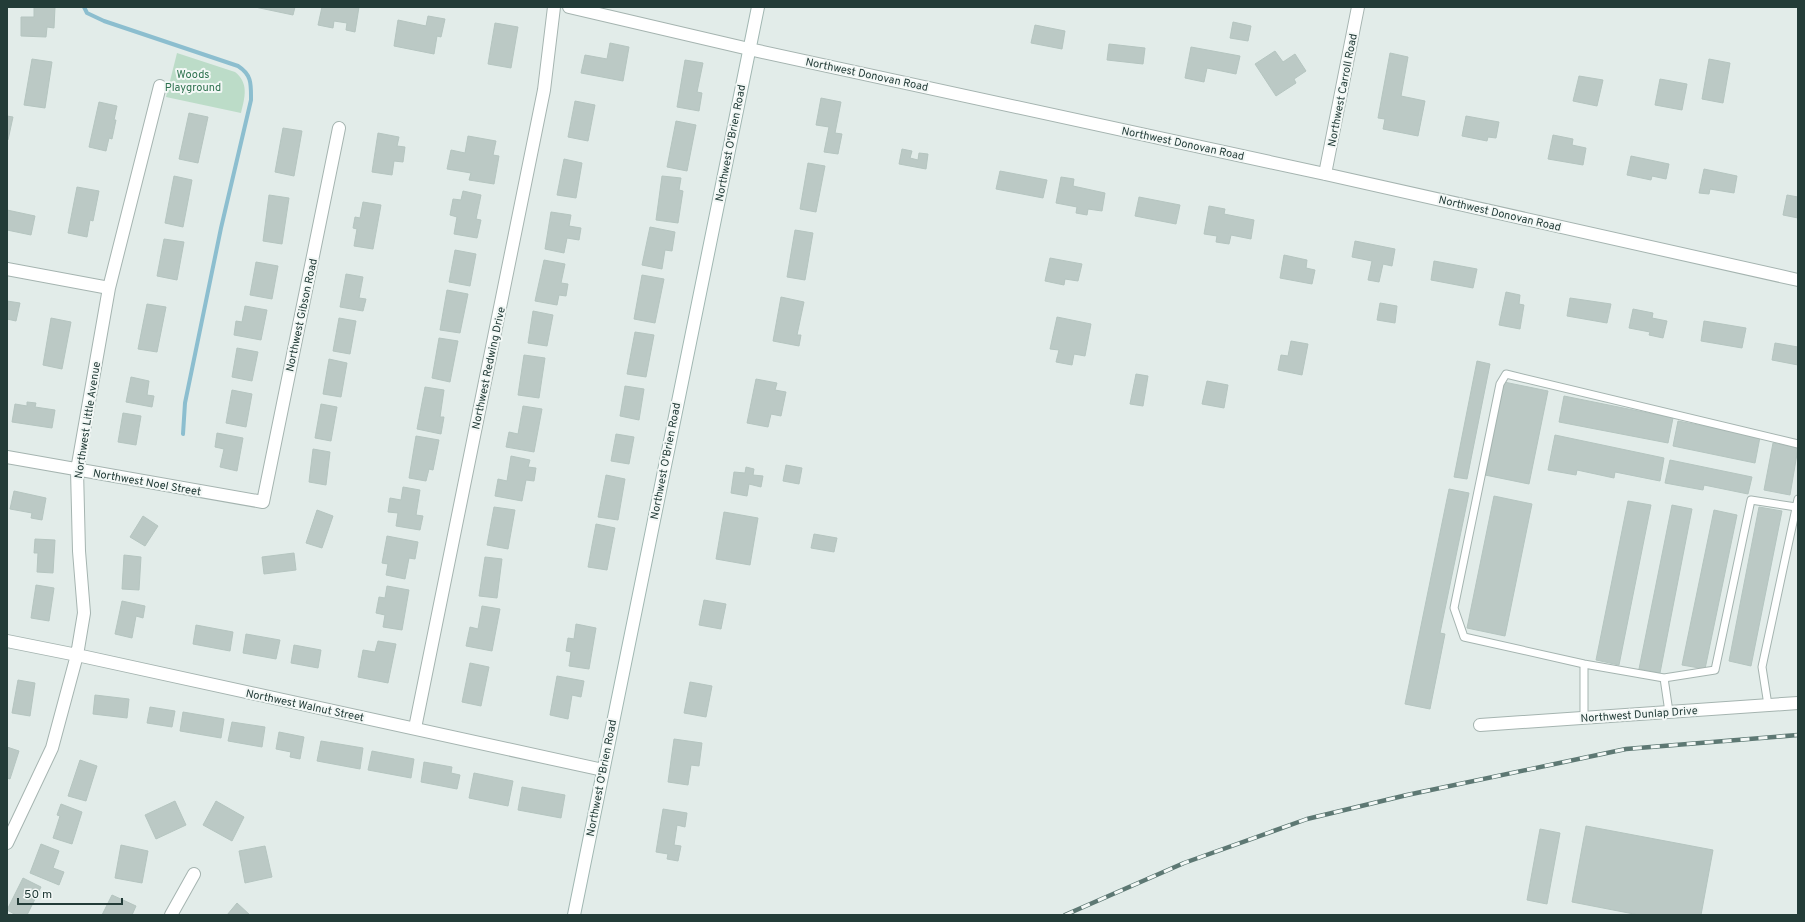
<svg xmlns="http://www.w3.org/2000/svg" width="1805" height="922" viewBox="0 0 1805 922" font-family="Overpass,sans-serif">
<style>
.green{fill:#bcdcc8}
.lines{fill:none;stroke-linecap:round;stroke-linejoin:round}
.stream{stroke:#8cbecf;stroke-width:4}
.building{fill:#bbc9c5;stroke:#b5c5c0}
.lane-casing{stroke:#a5b4b0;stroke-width:9}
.street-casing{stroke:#a5b4b0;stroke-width:14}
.secondary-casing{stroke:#a1b7b2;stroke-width:14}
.lane{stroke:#fff;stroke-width:7}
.street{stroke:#fff;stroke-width:12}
.secondary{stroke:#fff;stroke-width:12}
.rail-casing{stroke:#5d7873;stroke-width:4.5}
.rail{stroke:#f3f8f6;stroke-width:3;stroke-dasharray:9;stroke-linecap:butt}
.labels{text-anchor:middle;stroke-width:4;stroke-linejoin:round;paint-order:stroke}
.park-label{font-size:11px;fill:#2e724f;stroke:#f3f8f6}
.street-label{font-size:11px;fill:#233c38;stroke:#f3f8f6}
</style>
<rect width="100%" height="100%" fill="#e2ece9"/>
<!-- green -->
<path class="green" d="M 177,53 L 235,72 C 249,83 245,97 241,113 L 166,97 Z"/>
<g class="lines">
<!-- stream -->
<path class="stream" d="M 84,7 L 87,13 L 104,21 L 238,66 C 252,75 251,84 251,100 L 221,228 L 185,403 L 183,434"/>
</g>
<!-- building -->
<path class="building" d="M 34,7 L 55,7 L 54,28 L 47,27 L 46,37 L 21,36 L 21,17 L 34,17 Z
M 255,7 L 295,7 L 293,15 Z
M 322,7 L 359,7 L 355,32 L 346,30 L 347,23 L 334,21 L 333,28 L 318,25 Z
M 428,16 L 445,19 L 441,37 L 437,36 L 434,54 L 394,46 L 398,20 L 426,26 Z
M 1233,22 L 1251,26 L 1248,41 L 1230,38 Z
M 495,23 L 518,27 L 511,68 L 488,64 Z
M 1035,25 L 1065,31 L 1062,49 L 1031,43 Z
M 610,43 L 629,47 L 623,81 L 581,73 L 585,55 L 607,59 Z
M 1109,44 L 1145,48 L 1143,64 L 1107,60 Z
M 1191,47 L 1240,56 L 1236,74 L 1207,68 L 1204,82 L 1185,78 Z
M 1275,51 L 1283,62 L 1295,54 L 1306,71 L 1294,79 L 1296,83 L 1276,96 L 1255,64 Z
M 1390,53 L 1408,57 L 1401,96 L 1425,101 L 1418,136 L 1383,129 L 1385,119 L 1378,118 Z
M 32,59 L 52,62 L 45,108 L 24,105 Z
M 1709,59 L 1730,63 L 1723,103 L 1702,99 Z
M 685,60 L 703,63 L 697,92 L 702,93 L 699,111 L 677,107 Z
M 1579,76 L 1603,80 L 1597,106 L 1573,101 Z
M 1660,79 L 1687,84 L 1682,110 L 1655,105 Z
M 821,98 L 841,102 L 835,133 L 842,134 L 838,154 L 824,152 L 829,127 L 816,125 Z
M 575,101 L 595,105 L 588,141 L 568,137 Z
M 99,102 L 117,106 L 114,120 L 116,120 L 112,139 L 109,138 L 106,151 L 89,147 Z
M 189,113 L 208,117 L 198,163 L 179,159 Z
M 7,116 L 13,117 L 8,140 L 7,140 Z
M 1466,116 L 1499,122 L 1496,138 L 1488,137 L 1487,141 L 1462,136 Z
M 676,121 L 696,125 L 687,171 L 667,167 Z
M 283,128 L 302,131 L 294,176 L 275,172 Z
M 378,133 L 399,137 L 397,146 L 405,147 L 403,162 L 394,161 L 392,175 L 372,172 Z
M 1553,135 L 1573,139 L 1572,145 L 1586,148 L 1583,165 L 1548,159 Z
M 468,136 L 496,141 L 493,155 L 499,156 L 494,184 L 469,180 L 471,173 L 447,169 L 451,150 L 465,153 Z
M 902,149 L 912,151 L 910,158 L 918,160 L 919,153 L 928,154 L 926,169 L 899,164 Z
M 1631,156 L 1669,164 L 1666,179 L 1652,176 L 1651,180 L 1627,175 Z
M 564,159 L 582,163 L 576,198 L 557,195 Z
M 808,163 L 825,166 L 816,212 L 800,209 Z
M 1704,169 L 1737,176 L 1734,193 L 1710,189 L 1709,194 L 1699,193 Z
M 1000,171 L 1047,180 L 1043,198 L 996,189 Z
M 174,176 L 192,180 L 183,227 L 165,223 Z
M 662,176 L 681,178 L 679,190 L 683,191 L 678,223 L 656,220 Z
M 1061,177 L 1074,179 L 1073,186 L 1105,193 L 1102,211 L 1088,209 L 1087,215 L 1076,213 L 1077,207 L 1056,203 Z
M 77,187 L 99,191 L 93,221 L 90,220 L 87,237 L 68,233 Z
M 463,191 L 481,195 L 476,219 L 481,220 L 477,238 L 454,234 L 457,217 L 450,215 L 453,199 L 461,200 Z
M 269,195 L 289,198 L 282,244 L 263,241 Z
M 1787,195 L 1798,197 L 1798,218 L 1783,215 Z
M 1139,197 L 1180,205 L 1176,224 L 1135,216 Z
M 363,202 L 381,205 L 373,249 L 354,246 L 357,229 L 353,228 L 355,217 L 360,218 Z
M 1209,206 L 1225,209 L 1224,214 L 1254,220 L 1251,239 L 1231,235 L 1229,244 L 1216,242 L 1217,236 L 1204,234 Z
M 7,210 L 35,216 L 31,235 L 7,230 Z
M 551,212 L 571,215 L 569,226 L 581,228 L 579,240 L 567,238 L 564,253 L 545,249 Z
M 650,227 L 675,232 L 672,251 L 665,250 L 662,269 L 642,265 Z
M 795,230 L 813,233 L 805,280 L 787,277 Z
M 164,239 L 184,242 L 177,280 L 157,276 Z
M 1355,241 L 1395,249 L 1392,266 L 1383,264 L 1379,282 L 1368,280 L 1372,261 L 1352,257 Z
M 455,250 L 476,254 L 470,286 L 449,282 Z
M 1284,255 L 1307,260 L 1306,268 L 1315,270 L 1312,284 L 1280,278 Z
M 1050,258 L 1082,264 L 1078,281 L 1065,279 L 1064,285 L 1045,281 Z
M 544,260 L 565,264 L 561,283 L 568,284 L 566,296 L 559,295 L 557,305 L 535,301 Z
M 1434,261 L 1477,269 L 1473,288 L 1431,280 Z
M 256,262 L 278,266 L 272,299 L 250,295 Z
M 346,274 L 363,277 L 359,298 L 366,299 L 363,311 L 340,307 Z
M 642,275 L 664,279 L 655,323 L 634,319 Z
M 447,290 L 468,294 L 460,333 L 440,330 Z
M 1506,292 L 1520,295 L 1519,304 L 1524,305 L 1520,329 L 1499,325 Z
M 781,297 L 804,302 L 797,335 L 801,335 L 799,346 L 773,341 Z
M 1570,298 L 1611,304 L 1607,323 L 1567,316 Z
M 7,301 L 20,303 L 16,321 L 7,319 Z
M 1380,303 L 1397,306 L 1395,323 L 1377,320 Z
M 147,304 L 166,307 L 157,352 L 138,349 Z
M 245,306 L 267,310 L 261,340 L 234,335 L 236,321 L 242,322 Z
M 1633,309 L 1653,313 L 1652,318 L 1667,321 L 1663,338 L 1649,335 L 1650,332 L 1629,328 Z
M 533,311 L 553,315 L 547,346 L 528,343 Z
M 1057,317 L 1091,324 L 1085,356 L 1074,354 L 1072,365 L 1056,362 L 1059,350 L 1050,349 Z
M 51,318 L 71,322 L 62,369 L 43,365 Z
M 339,318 L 356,321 L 350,354 L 333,351 Z
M 1704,321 L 1746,328 L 1742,348 L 1701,341 Z
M 635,332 L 654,335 L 646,377 L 627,374 Z
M 439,338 L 458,341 L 450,382 L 432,378 Z
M 1291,341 L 1308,344 L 1302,375 L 1278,370 L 1281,355 L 1288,356 Z
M 1775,343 L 1798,347 L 1798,365 L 1772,360 Z
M 237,348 L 258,352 L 252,381 L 232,377 Z
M 524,355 L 545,358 L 539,398 L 518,395 Z
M 329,359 L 347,363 L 341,397 L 323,394 Z
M 1477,361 L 1490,364 L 1467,479 L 1454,477 Z
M 1136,374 L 1148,376 L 1143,406 L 1130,404 Z
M 131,377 L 149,381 L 147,395 L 154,396 L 152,407 L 126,402 Z
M 756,379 L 777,383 L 775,390 L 786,392 L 781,416 L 771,414 L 768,427 L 747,423 Z
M 1207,381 L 1228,385 L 1224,408 L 1202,404 Z
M 1504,382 L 1548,391 L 1529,484 L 1485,475 Z
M 625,386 L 644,389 L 639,420 L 620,416 Z
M 425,387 L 444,390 L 440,417 L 444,417 L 441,434 L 417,429 Z
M 232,390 L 252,394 L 246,427 L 226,423 Z
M 1564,396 L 1673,418 L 1668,443 L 1559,422 Z
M 27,402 L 36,403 L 35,407 L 55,410 L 52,428 L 12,422 L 15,404 L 27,406 Z
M 321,404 L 337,407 L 331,441 L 315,438 Z
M 523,406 L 542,409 L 534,452 L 506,447 L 509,432 L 518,434 Z
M 123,413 L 141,416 L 136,445 L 118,442 Z
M 1678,421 L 1760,437 L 1755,463 L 1673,446 Z
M 217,433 L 243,438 L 237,471 L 220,467 L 224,449 L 215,447 Z
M 616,434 L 634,437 L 629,464 L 611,461 Z
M 1555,435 L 1664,458 L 1660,481 L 1615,472 L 1614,478 L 1577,470 L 1576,475 L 1548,470 Z
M 416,436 L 439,440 L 433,470 L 429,469 L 426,481 L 409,478 Z
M 1773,443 L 1798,448 L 1790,495 L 1764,490 Z
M 313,449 L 330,452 L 326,485 L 309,482 Z
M 511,456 L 530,460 L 528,467 L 536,468 L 534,481 L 526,480 L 522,501 L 495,496 L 498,479 L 507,481 Z
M 1670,460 L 1752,477 L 1748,494 L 1704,485 L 1703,490 L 1665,483 Z
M 786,465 L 802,468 L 799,484 L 783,481 Z
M 746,467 L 754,469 L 753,475 L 763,476 L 761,487 L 749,484 L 747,496 L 731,493 L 734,472 L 745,473 Z
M 606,475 L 625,479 L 618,520 L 598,517 Z
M 403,487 L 420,490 L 416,515 L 423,516 L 420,530 L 396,526 L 398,513 L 388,512 L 390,498 L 401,500 Z
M 1449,489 L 1469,493 L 1440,633 L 1445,634 L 1430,709 L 1405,704 Z
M 14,491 L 46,498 L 42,520 L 31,518 L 32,513 L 10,509 Z
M 1494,496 L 1532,504 L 1505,636 L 1467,628 Z
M 1628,501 L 1651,505 L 1619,665 L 1596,660 Z
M 1672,505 L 1692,509 L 1660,673 L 1639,669 Z
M 494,507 L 515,510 L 508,549 L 487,545 Z
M 1759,507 L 1782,511 L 1751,666 L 1729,661 Z
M 317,510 L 333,516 L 322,548 L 306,543 Z
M 1714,510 L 1737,515 L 1705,669 L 1682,665 Z
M 724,512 L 758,518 L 750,565 L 716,559 Z
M 143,516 L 158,526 L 145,546 L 130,537 Z
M 596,524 L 615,528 L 607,570 L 588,567 Z
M 814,534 L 837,538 L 834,552 L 811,548 Z
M 387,536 L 418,542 L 415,559 L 409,558 L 405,579 L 386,575 L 388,564 L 382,563 Z
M 35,539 L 55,540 L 53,573 L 37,572 L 38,553 L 34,553 Z
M 294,553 L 296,570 L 264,574 L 262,557 Z
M 124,555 L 141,557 L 139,590 L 122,589 Z
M 485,557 L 502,559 L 497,598 L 479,596 Z
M 36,585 L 54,588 L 49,621 L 31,618 Z
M 387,586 L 409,590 L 402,630 L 383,627 L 385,615 L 376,613 L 379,597 L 385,598 Z
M 704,600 L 726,604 L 721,629 L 699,625 Z
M 122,601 L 145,606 L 143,618 L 136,616 L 132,638 L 115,634 Z
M 482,606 L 500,609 L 492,651 L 466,646 L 470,627 L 478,629 Z
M 576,624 L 596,628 L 589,669 L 569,666 L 571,652 L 566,651 L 568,638 L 574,639 Z
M 196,625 L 233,632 L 230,651 L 193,644 Z
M 246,634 L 280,640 L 276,659 L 243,653 Z
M 378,641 L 396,644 L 388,683 L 358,677 L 363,650 L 375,652 Z
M 294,645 L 321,650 L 318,668 L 291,663 Z
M 470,663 L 489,667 L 481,706 L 462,702 Z
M 557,676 L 584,681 L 581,697 L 572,695 L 568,719 L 550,715 Z
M 18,680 L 35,683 L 30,716 L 12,713 Z
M 690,682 L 712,686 L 706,717 L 684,713 Z
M 95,695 L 129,699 L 127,718 L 93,714 Z
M 150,707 L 175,711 L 172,727 L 147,723 Z
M 183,712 L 224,719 L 221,738 L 180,731 Z
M 232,722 L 265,727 L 262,747 L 228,741 Z
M 279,732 L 304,737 L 300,759 L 290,757 L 291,752 L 276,749 Z
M 674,739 L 702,743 L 699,766 L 691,765 L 688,785 L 668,782 Z
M 321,741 L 363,748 L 360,769 L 317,761 Z
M 7,747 L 19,751 L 10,779 L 7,778 Z
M 372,751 L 414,759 L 411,778 L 368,770 Z
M 80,760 L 97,766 L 86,801 L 68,796 Z
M 424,762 L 452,767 L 451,773 L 460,775 L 457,789 L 421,782 Z
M 474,773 L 513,781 L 508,806 L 469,798 Z
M 522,787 L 565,795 L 561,818 L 518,810 Z
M 175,801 L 186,825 L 156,839 L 145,815 Z
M 216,801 L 244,817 L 232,841 L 203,825 Z
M 61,804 L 82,812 L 72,844 L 53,838 L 60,816 L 57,815 Z
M 663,809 L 687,813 L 685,827 L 677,825 L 674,845 L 681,846 L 678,861 L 667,859 L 668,854 L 656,852 Z
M 1586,826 L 1713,850 L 1701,915 L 1639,915 L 1572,902 Z
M 1540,829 L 1560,833 L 1547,904 L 1527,900 Z
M 41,844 L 59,851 L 53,868 L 64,872 L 59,885 L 30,873 Z
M 121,845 L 148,851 L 142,883 L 115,878 Z
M 265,846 L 272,877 L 245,883 L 239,851 Z
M 23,878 L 41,887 L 27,915 L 16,915 L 7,910 Z
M 112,895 L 136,906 L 132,915 L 102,915 Z
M 237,903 L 250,915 L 227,915 Z"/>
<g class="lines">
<!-- lane casing -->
<g class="lane-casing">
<path id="lane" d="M 1796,507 L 1751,500 L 1715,670 L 1664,678 L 1584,664 L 1464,637 L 1454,608 L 1500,384 L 1506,374 L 1798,444
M 1664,678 L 1669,712
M 1768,705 L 1762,667 L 1798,499
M 1584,718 L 1584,664"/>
</g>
<!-- street casing -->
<g class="street-casing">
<path id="street" d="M 569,7 L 749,49 L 1325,174 L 1798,280
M 1325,174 L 1358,7
M 7,269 L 109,288
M 7,457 L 263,502 L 339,128
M 7,641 L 77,655 L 603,770
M 1480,725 L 1798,703
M 415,728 L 544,90 L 554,7
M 7,843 L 52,748 L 77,655 L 84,613 L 79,551 L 77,470 L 109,288 L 160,86
M 171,915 L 194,874"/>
</g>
<!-- secondary casing -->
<g class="secondary-casing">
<path id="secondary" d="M 574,915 L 758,7"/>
</g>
<!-- lane -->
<use href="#lane" class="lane"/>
<!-- street -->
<use href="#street" class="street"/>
<!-- secondary -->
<use href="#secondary" class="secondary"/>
<!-- rail casing -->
<g class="rail-casing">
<path id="rail" d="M 1065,915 L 1184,863 L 1307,819 L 1407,795 L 1626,749 L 1798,735"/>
</g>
<!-- rail -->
<use href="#rail" class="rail"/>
</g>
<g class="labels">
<!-- park labels -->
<g class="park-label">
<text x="193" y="78">Woods<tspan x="193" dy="13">Playground</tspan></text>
</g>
<!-- street labels -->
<g class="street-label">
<text transform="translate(867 74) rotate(12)" y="4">Northwest Donovan Road</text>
<text transform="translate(1342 90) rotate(-79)" y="4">Northwest Carroll Road</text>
<text transform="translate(730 143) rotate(-79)" y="4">Northwest O'Brien Road</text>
<text transform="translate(1183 143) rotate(12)" y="4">Northwest Donovan Road</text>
<text transform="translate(1500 213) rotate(13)" y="4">Northwest Donovan Road</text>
<text transform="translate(301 315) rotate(-78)" y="4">Northwest Gibson Road</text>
<text transform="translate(488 368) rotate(-78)" y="4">Northwest Redwing Drive</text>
<text transform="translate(87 420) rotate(-81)" y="4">Northwest Little Avenue</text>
<text transform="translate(665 461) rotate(-79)" y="4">Northwest O'Brien Road</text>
<text transform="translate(147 482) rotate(10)" y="4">Northwest Noel Street</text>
<text transform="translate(305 705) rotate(12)" y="4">Northwest Walnut Street</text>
<text transform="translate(1639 714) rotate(-4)" y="4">Northwest Dunlap Drive</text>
<text transform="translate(601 778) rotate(-79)" y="4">Northwest O'Brien Road</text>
</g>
</g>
<!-- border -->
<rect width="1805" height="922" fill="none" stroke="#233c38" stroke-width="16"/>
<!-- scale -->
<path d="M18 898v6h104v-6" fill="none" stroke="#233c38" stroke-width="2"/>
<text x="24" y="898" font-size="12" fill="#233c38" stroke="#f3f8f6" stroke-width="3" paint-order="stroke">50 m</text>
</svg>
